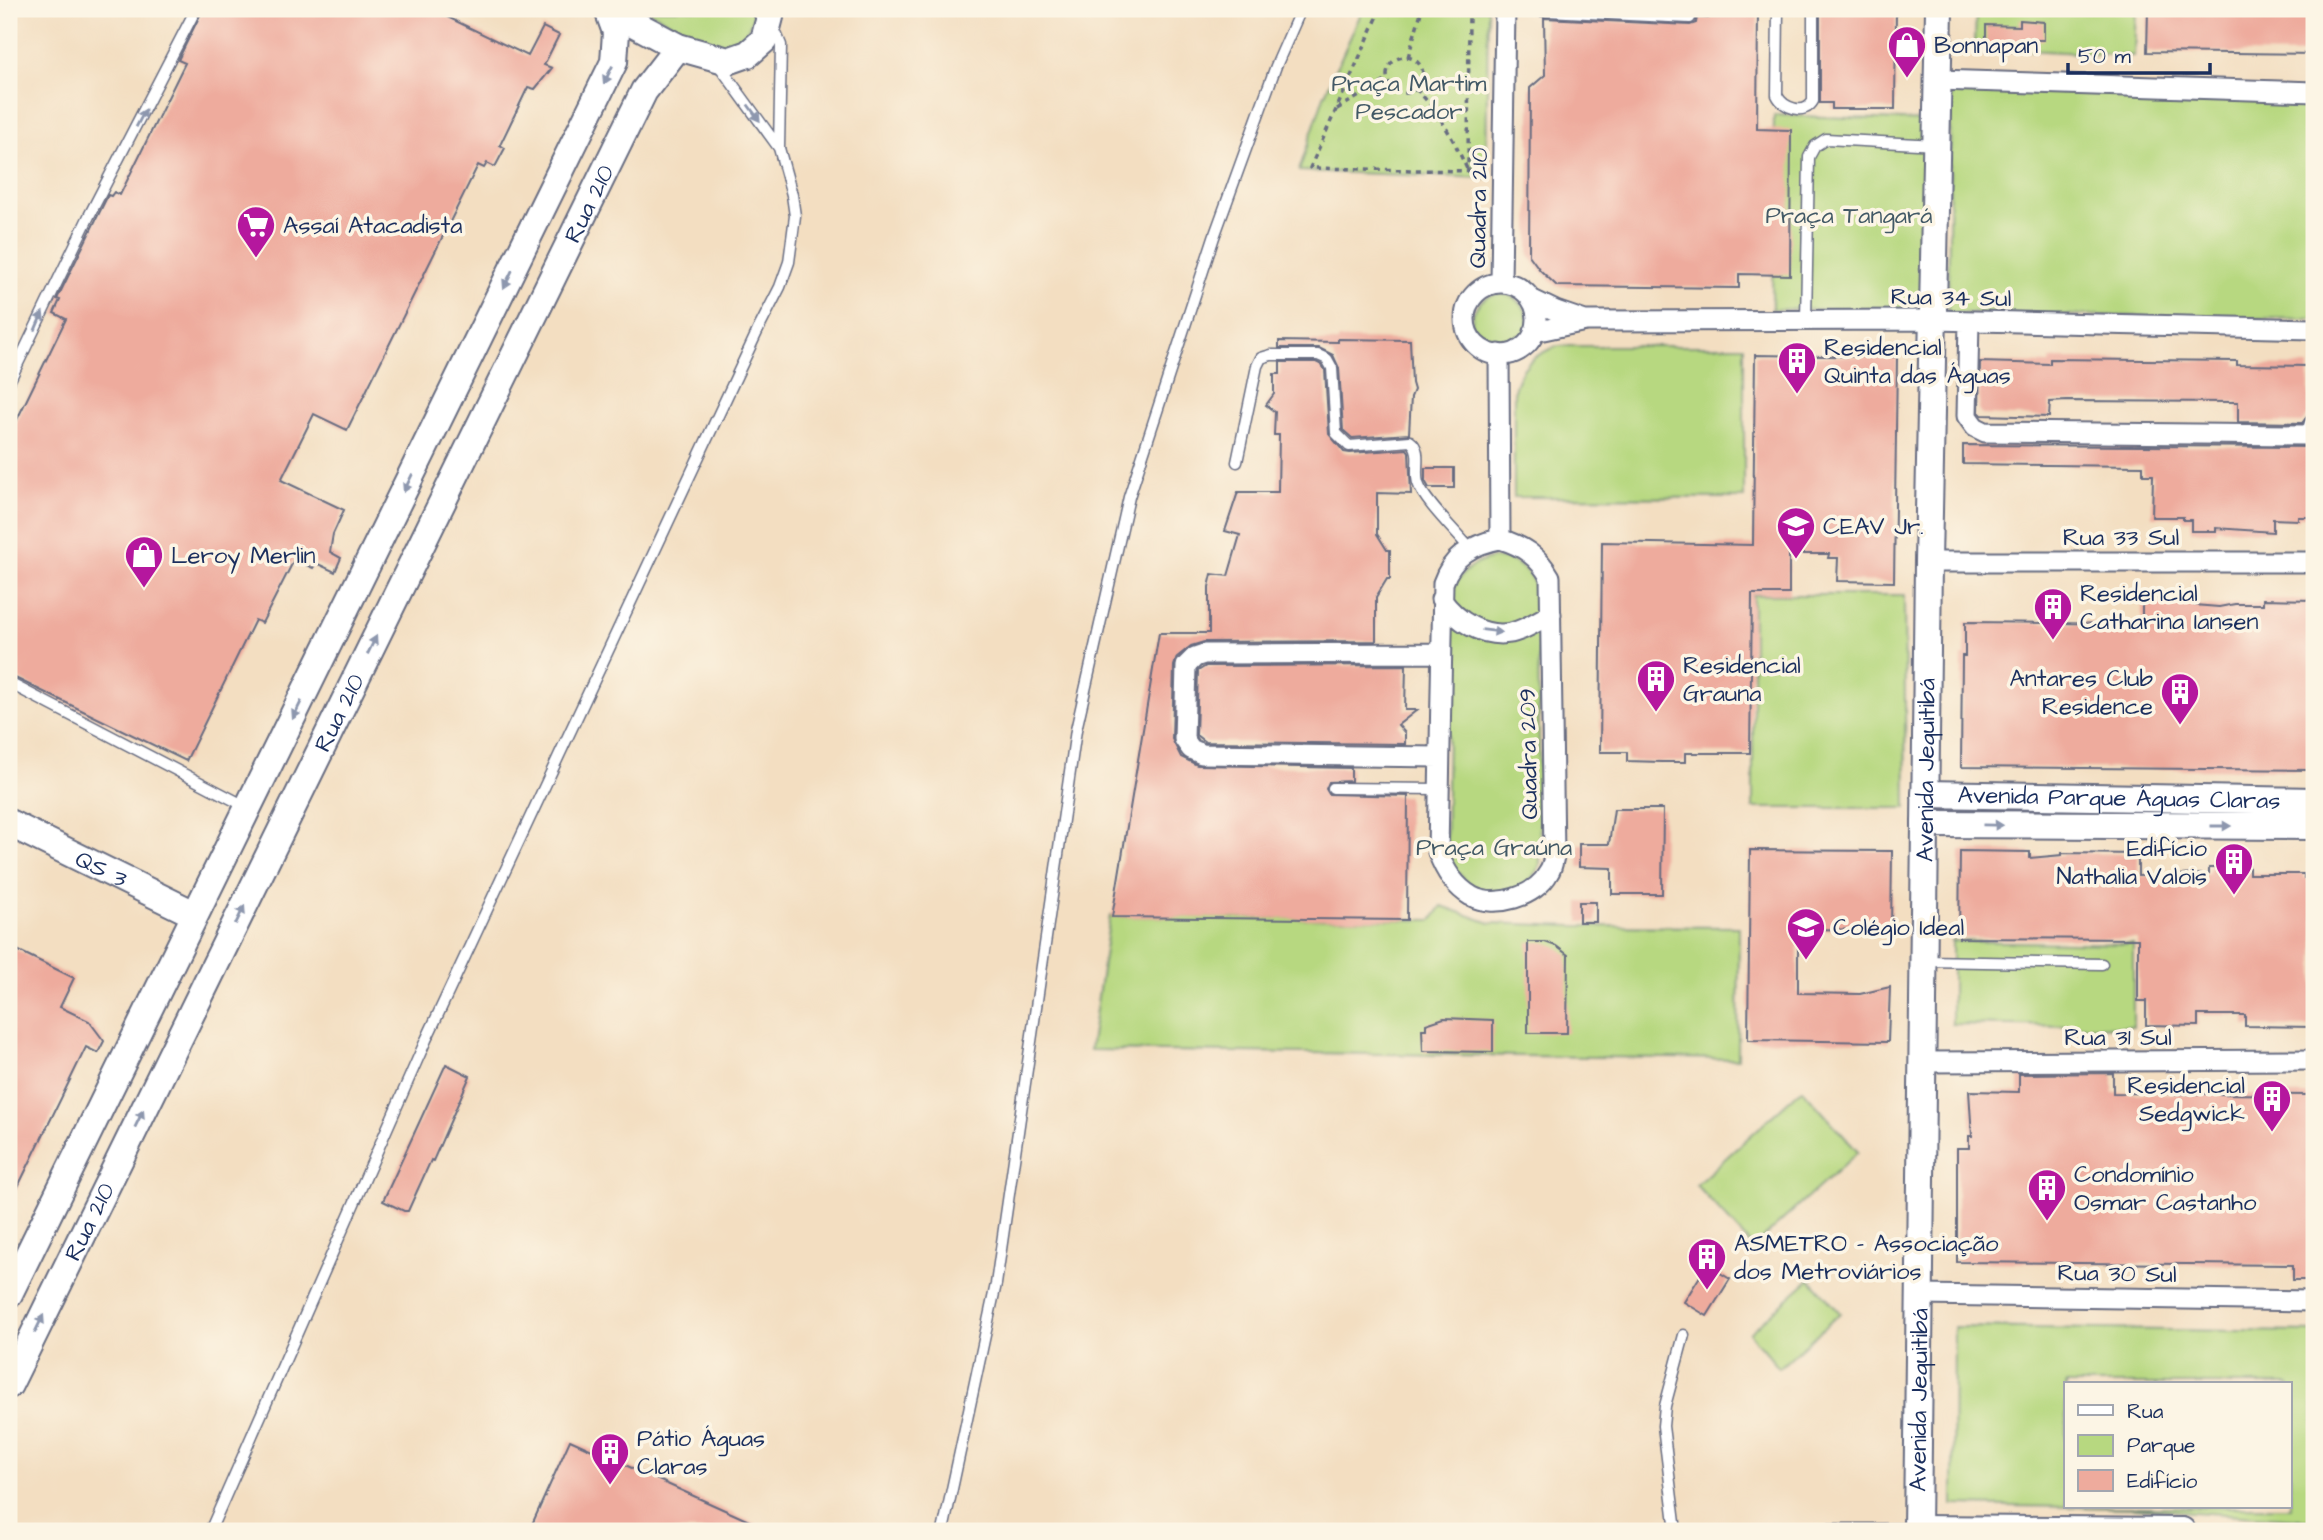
<svg xmlns="http://www.w3.org/2000/svg" width="2323" height="1540" viewBox="0 0 2323 1540" font-family="'Architects Daughter',sans-serif">
<style>
.green{fill:#b7d880;stroke:#69846f;stroke-width:2;fill-rule:evenodd}
.building{fill:#eeab9d}
.lines{fill:none;stroke-linecap:round;stroke-linejoin:round}
.lane-casing{stroke:#676c81;stroke-width:13}
.street-casing{stroke:#676c81;stroke-width:23}
.secondary-casing{stroke:#676c81;stroke-width:30}
.path{stroke:#676c81;stroke-width:3.5;stroke-dasharray:5 5;stroke-linecap:butt}
.lane{stroke:#fff;stroke-width:10}
.street{stroke:#fff;stroke-width:19}
.secondary{stroke:#fff;stroke-width:26}
.oneway{fill:#8d97ae}
.labels{text-anchor:middle;stroke-width:7;stroke-linejoin:round;paint-order:stroke}
.poi-label{font-size:24px;fill:#1b2f5e;stroke:#fcf5e5;text-anchor:start}
.park-label{font-size:24px;fill:#425966;stroke:#fcf5e5}
.street-label{font-size:24px;fill:#1b2f5e;stroke:#fcf5e5}
</style>
<rect width="100%" height="100%" fill="#fcf5e5"/>
<filter id="ink" filterUnits="userSpaceOnUse"><feTurbulence type="fractalNoise" baseFrequency=".0143" numOctaves="2"/><feDisplacementMap in="SourceGraphic" scale="14" xChannelSelector="R" yChannelSelector="G"/><feConvolveMatrix kernelMatrix="1 2 1 2 8 2 1 2 1" color-interpolation-filters="sRGB"/></filter>
<filter id="wash" filterUnits="userSpaceOnUse"><feTurbulence type="fractalNoise" baseFrequency=".00686" numOctaves="4" result="noise"/><feDisplacementMap in="SourceGraphic" scale="28" xChannelSelector="R" yChannelSelector="G"/><feGaussianBlur stdDeviation="1.57" result="paint"/><feColorMatrix in="noise" values="0 0 0 0 0 0 0 0 0 0 0 0 0 0 0 0 0 1.4 0 .05"/><feComposite in="paint" operator="in"/></filter>
<g filter="url(#wash)">
<rect width="100%" height="100%" fill="#f3dec1"/>
<!-- green -->
<path class="green" d="M 645,9 L 753,9 L 754,11 C 751,26 744,45 725,46 C 709,47 661,17 645,9 Z
M 1363,9 L 1488,9 L 1486,178 L 1299,171 L 1324,96 Z
M 1976,9 L 2136,9 L 2134,56 L 1975,47 Z
M 1951,90 L 2314,96 L 2314,319 L 1948,313 Z
M 1774,115 L 1926,121 L 1925,311 L 1772,309 Z
M1472 322a28 28 0 1 1 56 0a28 28 0 1 1-56 0Z
M 1558,346 L 1744,346 L 1744,498 L 1514,497 L 1514,390 C 1521,365 1533,355 1558,346 Z
M 1494,558 C 1520,558 1537,577 1538,602 L 1540,865 C 1526,893 1508,894 1479,894 L 1446,861 L 1450,595 C 1459,573 1471,563 1494,558 Z
M 1753,595 L 1904,595 L 1906,808 L 1753,808 Z
M 1442,906 L 1490,923 L 1572,926 L 1739,927 L 1738,1059 L 1090,1050 L 1110,916 L 1432,920 Z
M 1952,941 L 2133,944 L 2133,1027 L 1952,1024 Z
M 1802,1089 L 1858,1152 L 1753,1247 L 1696,1185 Z
M 1810,1279 L 1840,1313 L 1779,1368 L 1749,1333 Z
M 1954,1327 L 2314,1332 L 2314,1520 L 2134,1508 L 1953,1505 ZM 2066,1384 L 2290,1384 L 2290,1507 L 2066,1507 Z"/>
<g id="blocks">
<!-- building -->
<path class="building" d="M 203,9 L 431,9 L 528,56 L 543,27 L 559,35 L 544,65 L 552,68 L 535,89 L 528,87 L 500,145 L 505,148 L 495,167 L 487,163 L 484,168 L 478,165 L 347,430 L 314,414 L 281,480 L 344,510 L 333,534 L 330,552 L 341,558 L 335,572 L 316,563 L 313,568 L 294,560 L 262,623 L 255,620 L 186,761 L 9,675 L 9,436 L 66,319 L 54,313 L 60,300 L 57,299 L 108,195 L 111,196 L 114,192 L 120,195 L 185,63 L 178,60 Z
M 1707,9 L 1758,9 L 1757,129 L 1791,130 L 1790,275 L 1739,274 L 1739,288 L 1557,286 L 1540,270 L 1529,255 L 1530,88 L 1545,75 L 1544,18 L 1690,25 L 1696,23 L 1697,17 L 1708,18 Z
M 1820,9 L 1896,9 L 1895,109 L 1832,109 L 1832,103 L 1820,103 Z
M 2148,9 L 2314,9 L 2314,54 L 2147,52 Z
M 2020,20 L 2044,22 L 2044,40 L 2020,40 L 2020,52 L 1986,52 L 1986,25 L 2020,26 Z
M 1338,339 L 1410,340 L 1412,383 L 1414,390 L 1411,397 L 1409,434 L 1352,438 L 1343,430 L 1339,368 L 1333,355 L 1319,348 L 1279,348 L 1279,341 L 1338,342 Z
M 1755,355 L 1897,357 L 1894,582 L 1837,581 L 1838,558 L 1828,558 L 1829,554 L 1789,554 L 1789,594 L 1752,594 L 1750,753 L 1685,753 L 1685,762 L 1662,762 L 1627,761 L 1627,752 L 1600,752 L 1602,542 L 1753,545 Z
M 2050,359 L 2237,361 L 2237,365 L 2309,366 L 2309,414 L 2302,423 L 2238,422 L 2238,402 L 2067,401 L 2050,402 L 2049,417 L 1982,415 L 1979,412 L 1980,362 L 2050,364 Z
M 1280,362 L 1316,362 L 1322,365 L 1325,370 L 1329,434 L 1344,452 L 1350,453 L 1407,449 L 1409,452 L 1411,494 L 1377,493 L 1377,534 L 1387,550 L 1390,550 L 1390,579 L 1387,579 L 1376,597 L 1376,641 L 1204,642 L 1191,646 L 1177,657 L 1174,666 L 1172,739 L 1181,757 L 1197,765 L 1351,768 L 1351,781 L 1329,782 L 1326,789 L 1329,794 L 1408,796 L 1407,920 L 1112,917 L 1159,633 L 1209,633 L 1209,587 L 1212,574 L 1228,576 L 1240,535 L 1225,531 L 1238,492 L 1278,492 L 1279,435 L 1274,435 L 1275,412 L 1266,405 L 1274,394 L 1274,374 L 1280,374 Z
M 1963,445 L 2314,447 L 2312,517 L 2298,517 L 2298,520 L 2273,519 L 2273,532 L 2216,528 L 2216,531 L 2191,531 L 2191,520 L 2183,520 L 2183,517 L 2152,517 L 2153,475 L 2143,475 L 2143,466 L 1963,464 Z
M 1425,468 L 1454,468 L 1454,488 L 1429,488 L 1425,481 Z
M 2142,599 L 2193,599 L 2194,605 L 2219,607 L 2235,604 L 2263,604 L 2263,599 L 2314,600 L 2314,770 L 1961,767 L 1962,656 L 1965,656 L 1965,622 L 2142,624 Z
M 1406,665 L 1405,710 L 1417,710 L 1398,725 L 1405,733 L 1405,744 L 1205,742 L 1196,735 L 1198,671 L 1206,666 Z
M 1614,809 L 1663,809 L 1662,894 L 1612,894 L 1612,868 L 1579,867 L 1579,844 L 1609,844 Z
M 1750,850 L 1892,851 L 1891,930 L 1798,929 L 1798,993 L 1860,994 L 1890,987 L 1888,1042 L 1748,1040 Z
M 1960,851 L 2030,852 L 2030,858 L 2062,855 L 2062,853 L 2138,854 L 2138,876 L 2209,874 L 2209,868 L 2218,868 L 2218,858 L 2249,859 L 2249,874 L 2304,874 L 2304,878 L 2314,878 L 2314,1027 L 2245,1026 L 2245,1015 L 2198,1015 L 2198,1026 L 2146,1025 L 2146,1001 L 2138,1001 L 2138,939 L 1959,938 Z
M 1579,902 L 1596,902 L 1596,922 L 1579,922 Z
M 1528,942 L 1545,942 L 1556,946 L 1568,955 L 1567,1033 L 1528,1033 Z
M 9,946 L 74,978 L 60,1007 L 89,1021 L 104,1041 L 98,1053 L 86,1047 L 9,1205 Z
M 1444,1018 L 1493,1020 L 1493,1052 L 1423,1051 L 1422,1029 L 1426,1029 L 1426,1024 Z
M 446,1064 L 470,1076 L 433,1161 L 431,1160 L 408,1211 L 404,1211 L 383,1201 Z
M 2113,1073 L 2113,1093 L 2314,1095 L 2314,1265 L 2308,1265 L 2307,1280 L 2293,1280 L 2293,1265 L 1957,1262 L 1957,1148 L 1969,1148 L 1969,1136 L 1972,1136 L 1969,1091 L 2019,1092 L 2019,1074 Z
M 1707,1265 L 1730,1279 L 1707,1316 L 1684,1302 Z
M 570,1440 L 771,1531 L 529,1531 Z"/>
</g>
</g>
<g filter="url(#ink)">
<use href="#blocks" fill-opacity="0" stroke="#676c81" stroke-width="2"/>
<g class="lines">
<!-- lane casing -->
<g class="lane-casing">
<path id="lane" d="M 1505,9 L 1690,18
M 1778,9 L 1777,95 C 1783,108 1805,116 1813,101 L 1813,9
M 718,64 L 779,148 L 781,45 L 773,26
M 1806,321 L 1809,157 L 1815,146 L 1826,139 L 1936,145
M 9,382 L 89,216 L 196,9
M 1237,462 L 1257,366 L 1261,358 L 1271,355 L 1318,355 L 1327,359 L 1332,368 L 1336,433 L 1349,446 L 1410,441 C 1423,450 1414,469 1418,483 C 1423,500 1457,533 1470,549
M 9,683 L 245,806
M 1333,788 L 1439,789
M 1924,961 L 2102,964
M 210,1531 L 426,1040 L 758,330 L 780,287 L 789,262 L 795,216 L 792,195 L 779,148
M 943,1531 L 996,1284 L 1076,730 L 1129,497 L 1214,237 L 1276,66 L 1301,9
M 1676,1531 L 1663,1426 L 1665,1406 L 1684,1335
M 1755,1531 L 1799,1529 L 1916,1529"/>
</g>
<!-- street casing -->
<g class="street-casing">
<path id="street" d="M 1938,80 L 2314,92
M 1501,282 L 1505,9
M1465 319a36 36 0 1 1 72 0a36 36 0 1 1-72 0Z
M 1531,299 L 1556,311 L 1585,321
M 1969,321 L 1967,416 L 1975,427 L 1985,432 L 2306,435 L 2312,431 L 2314,425
M 1534,332 L 1586,321 L 1933,320 L 2314,329
M 1499,354 L 1500,539
M 1500,539 C 1523,546 1538,556 1550,577 L 1554,856 C 1553,861 1552,868 1549,872 C 1536,897 1495,909 1471,896 C 1454,886 1444,869 1438,852 L 1443,583 C 1452,556 1473,544 1500,539 Z
M 1928,562 L 2314,562
M 1441,599 C 1457,621 1482,638 1511,633 C 1525,630 1539,620 1551,614
M 1439,757 L 1202,754 L 1191,749 L 1184,739 L 1186,666 L 1195,657 L 1204,654 L 1440,653
M 1922,1062 L 2314,1060
M 1920,1295 L 2314,1301"/>
</g>
<!-- secondary casing -->
<g class="secondary-casing">
<g id="secondary">
<path d="M 607,9 L 678,47 L 728,61 L 748,54 L 764,40 L 770,17 L 766,9"/>
<path id="s1" d="M 1925,794 L 2314,801"/>
<path id="s2" d="M 9,823 L 194,914"/>
<path d="M 1925,824 L 2314,826"/>
<path d="M 9,1294 L 614,62 L 616,32 L 608,10"/>
<path id="s3" d="M 9,1385 L 644,91 L 678,47"/>
<path d="M 1917,1529 L 2182,1531"/>
<path id="s4" d="M 1917,1531 L 1928,562 L 1939,9"/>
</g>
</g>
<!-- path -->
<path class="path" d="M 1381,9 L 1310,168 L 1468,171 L 1469,9
M1387 75a18 18 0 1 1 36 0a18 18 0 1 1-36 0Z
M 1408,57 L 1422,9
M 1416,89 C 1441,114 1453,139 1468,171 L 1483,169
M 1337,109 L 1387,80"/>
<!-- lane -->
<use href="#lane" class="lane"/>
<!-- street -->
<use href="#street" class="street"/>
<!-- secondary -->
<use href="#secondary" class="secondary"/>
</g>
<!-- one-way arrows -->
<defs><path id="oneway-solid" d="M-6-.8H1V-3.2L6.5 0L1 3.2V.8H-6Z" transform="scale(1.75)"/></defs>
<g class="oneway">
<use href="#oneway-solid" transform="translate(608 75) rotate(116)"/>
<use href="#oneway-solid" transform="translate(754 113) rotate(54)"/>
<use href="#oneway-solid" transform="translate(141 118) rotate(-62)"/>
<use href="#oneway-solid" transform="translate(508 279) rotate(116)"/>
<use href="#oneway-solid" transform="translate(39 321) rotate(-67)"/>
<use href="#oneway-solid" transform="translate(408 483) rotate(116)"/>
<use href="#oneway-solid" transform="translate(1492 631) rotate(7)"/>
<use href="#oneway-solid" transform="translate(372 645) rotate(-64)"/>
<use href="#oneway-solid" transform="translate(297 710) rotate(116)"/>
<use href="#oneway-solid" transform="translate(1993 825) rotate(1)"/>
<use href="#oneway-solid" transform="translate(2221 826)"/>
<use href="#oneway-solid" transform="translate(240 915) rotate(-64)"/>
<use href="#oneway-solid" transform="translate(139 1119) rotate(-64)"/>
<use href="#oneway-solid" transform="translate(39 1324) rotate(-64)"/>
</g>
</g>
<!-- icons -->
<defs>
<g id="shop-pin" transform="scale(2.0125)"><path d="M0 17L-7.5 6A9.5 9.5 0 1 1 7.5 6Z" fill="#b5179e" stroke="#fcf5e5"/><path d="M-5-2.5h2.3a2.7 3.5 0 0 1 5.4 0H5L5.5 6h-11ZM-1.5-2.5h3a1.5 2.3 0 0 0-3 0Z" fill="#fff"/></g>
<g id="supermarket-pin" transform="scale(2.0125)"><path d="M0 17L-7.5 6A9.5 9.5 0 1 1 7.5 6Z" fill="#b5179e" stroke="#fcf5e5"/><path d="M-6-5.5h2.5l.6 2H6L4.5 2H-2.5L-4.4-4H-6ZM-1.5 3.2a1.3 1.3 0 1 0 .1 0ZM3 3.2a1.3 1.3 0 1 0 .1 0Z" fill="#fff"/></g>
<g id="building-pin" transform="scale(2.0125)"><path d="M0 17L-7.5 6A9.5 9.5 0 1 1 7.5 6Z" fill="#b5179e" stroke="#fcf5e5"/><path d="M-4-6H4V6H1V3H-1V6H-4ZM-2.5-4.3h1.7v1.8h-1.7ZM.8-4.3h1.7v1.8H.8ZM-2.5-1h1.7V.8h-1.7ZM.8-1h1.7V.8H.8Z" fill="#fff"/></g>
<g id="school-pin" transform="scale(2.0125)"><path d="M0 17L-7.5 6A9.5 9.5 0 1 1 7.5 6Z" fill="#b5179e" stroke="#fcf5e5"/><path d="M0-5L7-2L0 1L-7-2ZM-4 1L0 2.5L4 1V4Q0 6-4 4Z" fill="#fff"/></g>
</defs>
<g fill-rule="evenodd">
<use href="#shop-pin" x="1907" y="45"/>
<use href="#supermarket-pin" x="256" y="225"/>
<use href="#building-pin" x="1797" y="361"/>
<use href="#school-pin" x="1796" y="526"/>
<use href="#shop-pin" x="144" y="555"/>
<use href="#building-pin" x="2053" y="607"/>
<use href="#building-pin" x="1656" y="679"/>
<use href="#building-pin" x="2180" y="692"/>
<use href="#building-pin" x="2234" y="862"/>
<use href="#school-pin" x="1806" y="927"/>
<use href="#building-pin" x="2272" y="1099"/>
<use href="#building-pin" x="2047" y="1188"/>
<use href="#building-pin" x="1707" y="1257"/>
<use href="#building-pin" x="610" y="1452"/>
</g>
<g class="labels">
<!-- poi labels -->
<g class="poi-label">
<text x="1934" y="53">Bonnapan</text>
<text x="283" y="233">Assaí Atacadista</text>
<text x="1824" y="355">Residencial<tspan x="1824" dy="28">Quinta das Águas</tspan></text>
<text x="1823" y="534">CEAV Jr.</text>
<text x="171" y="563">Leroy Merlin</text>
<text x="2080" y="601">Residencial<tspan x="2080" dy="28">Catharina Iansen</tspan></text>
<text x="1683" y="673">Residencial<tspan x="1683" dy="28">Grauna</tspan></text>
<text x="2153" y="686" text-anchor="end">Antares Club<tspan x="2153" dy="28">Residence</tspan></text>
<text x="2207" y="856" text-anchor="end">Edifício<tspan x="2207" dy="28">Nathalia Valois</tspan></text>
<text x="1833" y="935">Colégio Ideal</text>
<text x="2245" y="1093" text-anchor="end">Residencial<tspan x="2245" dy="28">Sedgwick</tspan></text>
<text x="2074" y="1182">Condomínio<tspan x="2074" dy="28">Osmar Castanho</tspan></text>
<text x="1734" y="1251">ASMETRO - Associação<tspan x="1734" dy="28">dos Metroviários</tspan></text>
<text x="637" y="1446">Pátio Águas<tspan x="637" dy="28">Claras</tspan></text>
</g>
<!-- park labels -->
<g class="park-label">
<text x="1409" y="91">Praça Martim<tspan x="1409" dy="28">Pescador</tspan></text>
<text x="1849" y="223">Praça Tangará</text>
<text x="1494" y="855">Praça Graúna</text>
</g>
<!-- street labels -->
<g class="street-label">
<text dy="8" stroke="none"><textPath href="#s3" startOffset="1316">Rua 210</textPath></text>
<text transform="translate(1478 208) rotate(-89)" y="8">Quadra 210</text>
<text transform="translate(1951 297) rotate(1)" y="8">Rua 34 Sul</text>
<text x="2121" y="545">Rua 33 Sul</text>
<text dy="8" stroke="none"><textPath href="#s3" startOffset="749">Rua 210</textPath></text>
<text transform="translate(1528 754) rotate(-91)" y="8">Quadra 209</text>
<text dy="8" stroke="none"><textPath href="#s4" startOffset="761">Avenida Jequitibá</textPath></text>
<text dy="8" stroke="none"><textPath href="#s1" startOffset="194">Avenida Parque Águas Claras</textPath></text>
<text dy="8" stroke="none"><textPath href="#s2" startOffset="103">QS 3</textPath></text>
<text x="2118" y="1045">Rua 31 Sul</text>
<text dy="8" stroke="none"><textPath href="#s3" startOffset="182">Rua 210</textPath></text>
<text transform="translate(2117 1273) rotate(1)" y="8">Rua 30 Sul</text>
<text dy="8" stroke="none"><textPath href="#s4" startOffset="131">Avenida Jequitibá</textPath></text>
</g>
</g>
<!-- margin -->
<rect width="2323" height="1540" fill="none" stroke="#fcf5e5" stroke-width="35"/>
<!-- legend -->
<rect x="2064" y="1382" width="228" height="126" fill="#fcf5e5" stroke="#a2a6af" stroke-width="2"/>
<rect x="2078" y="1405" width="35" height="10" fill="#ffffff" stroke="#a2a6af" stroke-width="2"/>
<text x="2127" y="1418" font-size="21" fill="#1b2f5e">Rua</text>
<rect x="2078" y="1435" width="35" height="21" fill="#b7d880" stroke="#a2a6af" stroke-width="2"/>
<text x="2127" y="1452" font-size="21" fill="#1b2f5e">Parque</text>
<rect x="2078" y="1470" width="35" height="21" fill="#eeab9d" stroke="#a2a6af" stroke-width="2"/>
<text x="2127" y="1488" font-size="21" fill="#1b2f5e">Edifício</text>
<!-- scale -->
<path d="M2068 63v10h142v-10" fill="none" stroke="#1b2f5e" stroke-width="3.5"/>
<text x="2078" y="63" font-size="21" fill="#1b2f5e" stroke="#fcf5e5" stroke-width="5" paint-order="stroke">50 m</text>
</svg>
